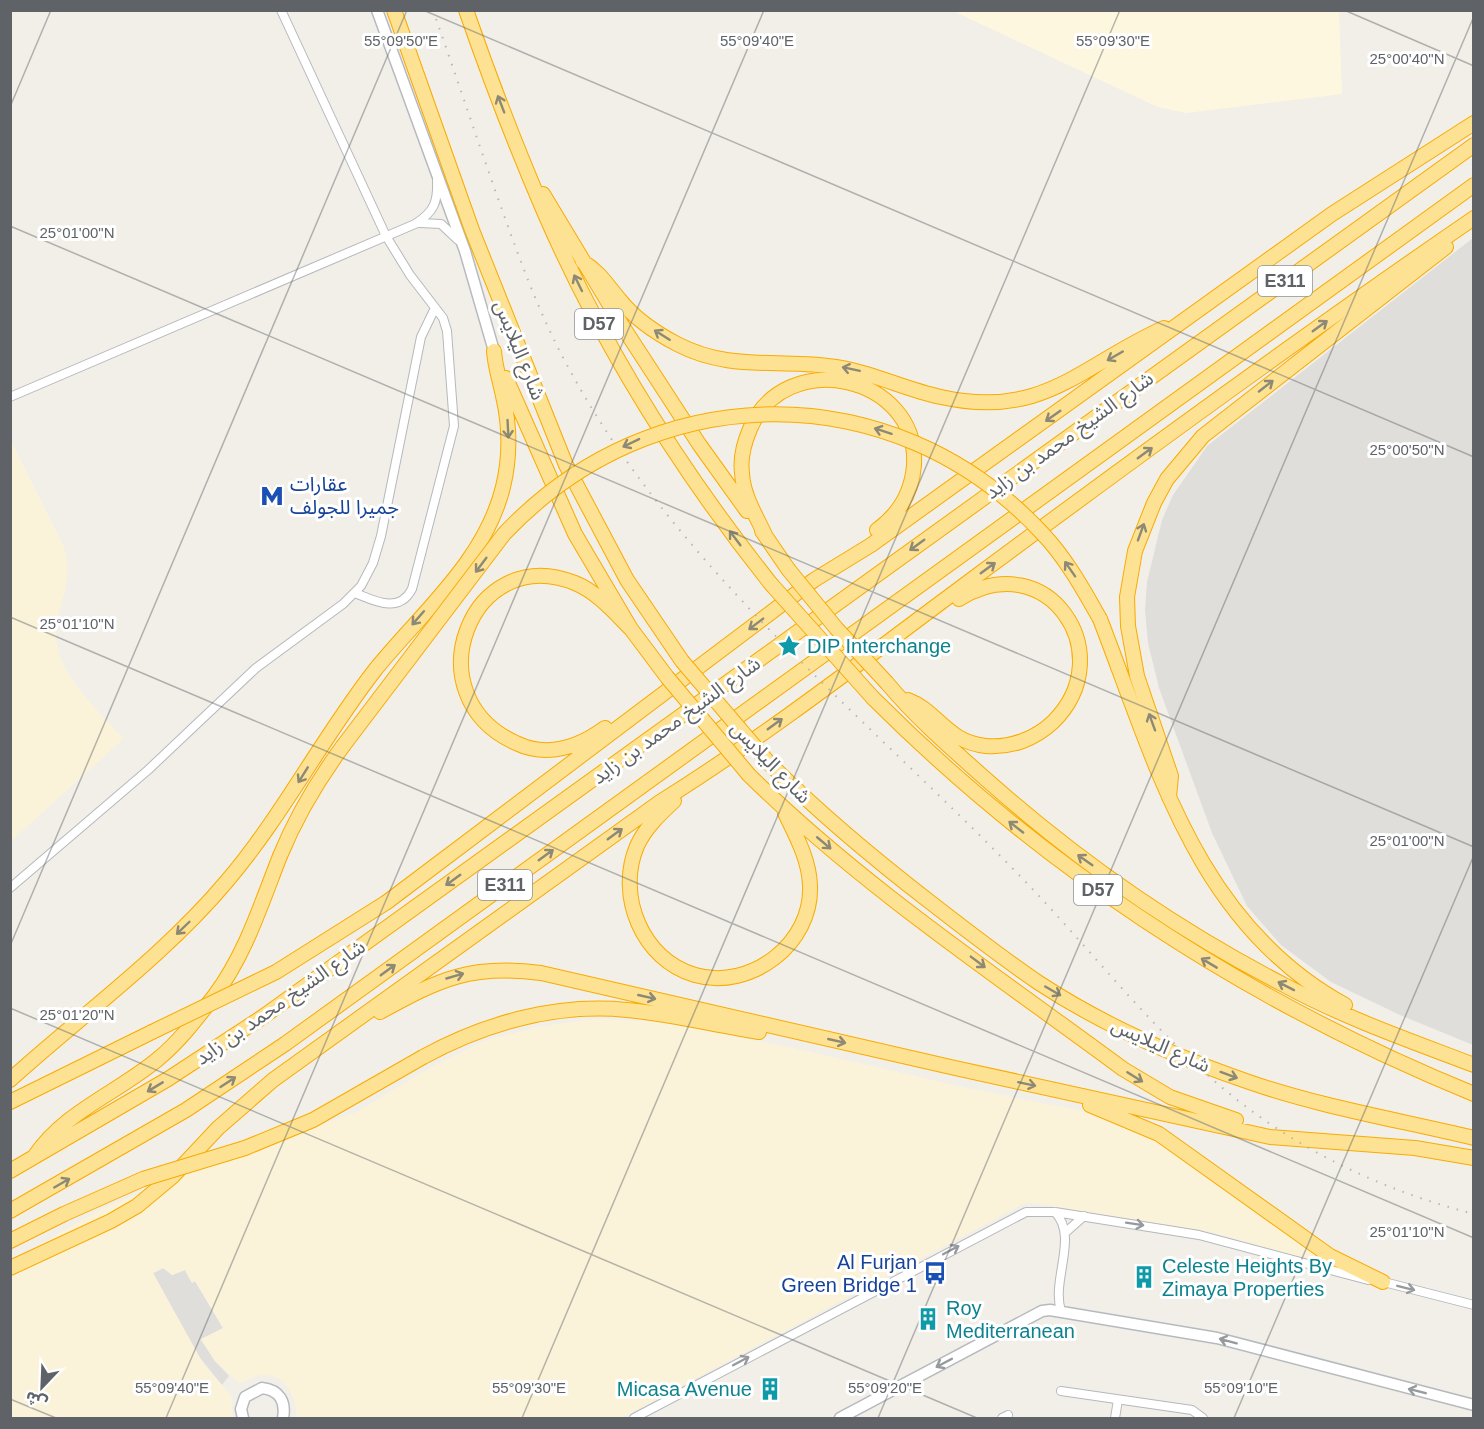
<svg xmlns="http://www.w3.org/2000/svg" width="1484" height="1429" viewBox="0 0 1484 1429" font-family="Arial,'Noto Sans Arabic',sans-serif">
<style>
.commercial{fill:#fef7e0}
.industrial{fill:#e0deda}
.sand{fill:#fbf3d9}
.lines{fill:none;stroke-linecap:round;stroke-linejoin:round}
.street-casing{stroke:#b5b8bc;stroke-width:10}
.secondary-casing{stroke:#b6babf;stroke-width:13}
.highway-casing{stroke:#f9ab00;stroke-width:16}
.street{stroke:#fff;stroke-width:8}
.secondary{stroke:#fff;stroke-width:10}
.highway{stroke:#fde293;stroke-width:14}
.rail{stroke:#b6b7b8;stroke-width:2;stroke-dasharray:1.5 8;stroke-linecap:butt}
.highway-bridge-casing{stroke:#f9ab00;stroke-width:16;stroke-linecap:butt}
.highway-bridge{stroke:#fde293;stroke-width:14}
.oneway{stroke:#8e8975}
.oneway2{stroke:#979a9d}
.ticks{fill:none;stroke:#5f6368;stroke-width:1.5;stroke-opacity:0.45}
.labels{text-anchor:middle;stroke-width:6;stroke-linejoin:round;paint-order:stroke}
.shield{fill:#fff;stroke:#8f9295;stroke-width:1.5}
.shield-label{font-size:18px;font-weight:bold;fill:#5f6368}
.street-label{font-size:20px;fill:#5f6368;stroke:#fff}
.transit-label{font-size:20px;fill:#164399;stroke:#fff;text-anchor:start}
.culture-label{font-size:20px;fill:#0d838f;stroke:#fff;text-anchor:start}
.ticks-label{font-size:15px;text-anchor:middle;fill:#5f6368;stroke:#fff;stroke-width:6;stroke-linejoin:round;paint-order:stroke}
</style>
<rect width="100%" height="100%" fill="#f1efe8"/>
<!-- commercial -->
<path class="commercial" d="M 953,11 L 1339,11 L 1342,94 L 1186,113 L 1158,107 Z"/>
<!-- industrial -->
<path class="industrial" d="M 1473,238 L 1473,1045 L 1400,1015 L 1331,982 L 1281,945 L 1247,906 L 1212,833 L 1159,688 L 1148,643 L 1145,610 L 1147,582 L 1162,520 L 1173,495 L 1207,446 Z
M 164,1268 L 172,1275 L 185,1270 L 192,1283 L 195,1281 L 223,1328 L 201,1340 L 215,1361 L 229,1376 L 222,1385 L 197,1354 L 153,1273 Z"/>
<!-- sand -->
<path class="sand" d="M 10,439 L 63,545 C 73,572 64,591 58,617 C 45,667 95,705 123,739 L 11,841 Z
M 595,1019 L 658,1022 L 798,1049 L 967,1088 L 1092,1113 L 1133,1128 L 1156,1141 L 1338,1268 L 1211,1232 L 1027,1202 L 621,1418 L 297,1418 C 296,1398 287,1373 262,1375 C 253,1376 247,1381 239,1383 L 215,1361 L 201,1339 L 223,1328 L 195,1281 L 192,1283 L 185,1270 L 172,1275 L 163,1268 L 153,1273 L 204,1365 L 231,1395 L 233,1418 L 11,1418 L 10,1262 L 103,1208 L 251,1149 L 357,1112 L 426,1070 L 484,1041 L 537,1027 Z"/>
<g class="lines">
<!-- street casing -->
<g class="street-casing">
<path id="street" d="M 281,10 L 386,236 L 410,275 L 443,318 L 447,331 L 454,426 L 412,589 C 399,614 375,601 355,593
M 420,223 L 441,224 L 458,240
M 10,397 L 415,224 C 434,212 438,202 437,181
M 10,888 L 148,770 L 256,668 L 343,604 L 361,586 L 373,563 L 381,536 L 421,337 L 435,308
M 1055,1212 C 1079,1237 1051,1280 1061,1311
M 1066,1232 L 1084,1216
M 1380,1281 L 1474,1305
M 1061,1391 L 1192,1410 L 1203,1418
M 634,1418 L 1026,1212 L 1055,1212 L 1199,1235 L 1368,1280
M 1002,1418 L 1008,1415
M 1115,1418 L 1118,1400"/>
</g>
<!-- secondary casing -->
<g class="secondary-casing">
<path id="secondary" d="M 377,10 L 465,251 L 494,351
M 243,1418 L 241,1409 L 245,1397 L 262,1388 C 280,1390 286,1402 283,1418
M 840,1418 L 1042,1311 L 1050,1310 L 1217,1338 L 1474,1405"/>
</g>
<!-- highway casing -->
<g class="highway-casing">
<path id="highway" d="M 394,10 L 472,230 L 566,465 L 627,580 L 682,661
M 466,10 C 490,79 516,147 545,214 C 603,347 681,471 771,584
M 543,194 L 623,327 L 699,444 L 747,511
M 583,262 C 600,272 607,285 620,300 C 635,319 656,333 677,344 C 729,371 774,359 828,366 C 868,370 903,389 941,397 C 1044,420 1081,365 1164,328
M 506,378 L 575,534 L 631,629 L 667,677
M 762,531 L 788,569
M 766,537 C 757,517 743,496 742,473 C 740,458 744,443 750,429 C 785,346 919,375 914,465 C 912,493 899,514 877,530
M 1100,619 C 1157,766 1197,924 1345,1005
M 887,683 C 917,719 953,750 988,781 C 1078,861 1179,931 1286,986 C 1345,1018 1411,1041 1474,1065
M 873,698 C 1047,872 1246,1001 1474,1094
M 908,700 C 938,711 946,742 986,746 C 1011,748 1035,739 1053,722 C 1122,654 1047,544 959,599
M 605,728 C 579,747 547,758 516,743 C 411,696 471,541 575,583 C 597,592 614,612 631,629
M 768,762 C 819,813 873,858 930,902 C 966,930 1002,958 1039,983 C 1103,1025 1176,1057 1249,1082 C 1321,1107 1399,1120 1474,1138
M 749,775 C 862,886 996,975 1123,1069 L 1170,1097 L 1236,1120
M 1169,797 L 1171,776 L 1137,676 L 1128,626 L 1127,597 L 1135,551 L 1154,503 L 1167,479 L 1203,436 L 1446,247
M 674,801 C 660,814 645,828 637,846 C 616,895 642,960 695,975 C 751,991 813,943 810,885 C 809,859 796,836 785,813
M 387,902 L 814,580 L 871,545 L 1332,214 L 1474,123
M 380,1012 C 440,979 471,964 541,973 L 955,1068 L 1270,1137 L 1415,1148 L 1474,1158
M 423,1057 C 485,1023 556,1003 627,1010 C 671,1014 715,1025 759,1032
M 10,1080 C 83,1014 164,956 227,881 C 283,815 322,738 375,670 C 421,613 485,561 503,487 C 510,458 510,426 503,396 C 500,381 495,367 494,351
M 10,1102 L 152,1032
M 1090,1105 L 1159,1134 L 1330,1256 L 1383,1282
M 34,1157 C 65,1111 116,1094 158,1059 C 180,1041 198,1017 215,995 C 246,953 261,904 280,856 C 296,817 318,780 343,746
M 10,1171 L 168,1079 L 264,1016 L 1474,145
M 10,1211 L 186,1110 L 285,1044 L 1474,185
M 10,1241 L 64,1214 L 143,1179
M 10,1268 L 111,1221 L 137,1206 L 173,1176 L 218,1128 L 273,1080 L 660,802 C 767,735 866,658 967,583 C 1134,459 1302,336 1474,218"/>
</g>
<!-- street -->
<use href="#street" class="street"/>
<!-- secondary -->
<use href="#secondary" class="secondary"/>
<!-- highway -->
<use href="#highway" class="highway"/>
<!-- rail -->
<path class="rail" d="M 433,10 C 454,70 474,130 495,190 C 516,249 537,310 567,365 C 675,567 862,713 1019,875 C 1090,948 1152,1031 1231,1095 C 1303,1153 1385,1191 1474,1214
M 10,12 L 12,10"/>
<!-- highway-bridge casing -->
<g class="highway-bridge-casing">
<path id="highway-bridge" d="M 788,569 L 836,628 L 887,683
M 771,584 L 873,698
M 682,661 L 768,762
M 667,677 L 749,775
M 343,746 L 504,534 C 653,376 893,373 1042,533 C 1066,558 1083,589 1100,619
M 152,1032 L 276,972 L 387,902
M 143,1179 L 245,1148 L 313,1120 L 423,1057"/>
</g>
<!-- highway-bridge -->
<use href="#highway-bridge" class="highway-bridge"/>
</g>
<!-- one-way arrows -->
<defs><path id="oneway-shaft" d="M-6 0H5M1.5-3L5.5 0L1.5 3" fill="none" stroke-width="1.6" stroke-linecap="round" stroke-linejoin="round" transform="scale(1.5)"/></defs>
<g class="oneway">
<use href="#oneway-shaft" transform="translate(501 104) rotate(-111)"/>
<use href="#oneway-shaft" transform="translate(578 283) rotate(-116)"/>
<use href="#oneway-shaft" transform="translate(1320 326) rotate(-36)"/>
<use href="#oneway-shaft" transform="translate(662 335) rotate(-148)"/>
<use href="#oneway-shaft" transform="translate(1115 356) rotate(150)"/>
<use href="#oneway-shaft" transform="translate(851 369) rotate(-168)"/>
<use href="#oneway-shaft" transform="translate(1266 386) rotate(-38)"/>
<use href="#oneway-shaft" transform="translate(1053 416) rotate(145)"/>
<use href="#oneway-shaft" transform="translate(508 429) rotate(87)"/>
<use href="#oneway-shaft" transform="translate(883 431) rotate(-162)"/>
<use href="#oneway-shaft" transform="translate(631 443) rotate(154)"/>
<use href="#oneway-shaft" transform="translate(1145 453) rotate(-36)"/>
<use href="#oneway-shaft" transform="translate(1141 532) rotate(-70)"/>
<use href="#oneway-shaft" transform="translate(735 538) rotate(-127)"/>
<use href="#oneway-shaft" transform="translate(917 545) rotate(144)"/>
<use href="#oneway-shaft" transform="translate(481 565) rotate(127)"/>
<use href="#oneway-shaft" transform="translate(988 568) rotate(-36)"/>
<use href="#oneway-shaft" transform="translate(1070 569) rotate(-125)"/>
<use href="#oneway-shaft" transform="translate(418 618) rotate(131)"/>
<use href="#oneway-shaft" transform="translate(756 624) rotate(143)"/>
<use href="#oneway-shaft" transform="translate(1152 722) rotate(-110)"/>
<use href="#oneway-shaft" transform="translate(775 724) rotate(-36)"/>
<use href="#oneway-shaft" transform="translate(303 775) rotate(122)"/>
<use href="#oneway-shaft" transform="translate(1016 827) rotate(-142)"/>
<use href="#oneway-shaft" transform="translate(615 834) rotate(-36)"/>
<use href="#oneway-shaft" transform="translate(824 843) rotate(40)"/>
<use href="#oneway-shaft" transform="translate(546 855) rotate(-36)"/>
<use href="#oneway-shaft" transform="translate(1085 860) rotate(-145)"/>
<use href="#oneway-shaft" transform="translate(453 880) rotate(144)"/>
<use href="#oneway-shaft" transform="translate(183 928) rotate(136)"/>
<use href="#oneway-shaft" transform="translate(978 962) rotate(37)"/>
<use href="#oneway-shaft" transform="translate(1209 963) rotate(-149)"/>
<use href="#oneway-shaft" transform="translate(388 970) rotate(-36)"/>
<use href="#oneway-shaft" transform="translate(455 976) rotate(-16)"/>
<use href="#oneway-shaft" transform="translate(1286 986) rotate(-153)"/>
<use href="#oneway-shaft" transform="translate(1053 991) rotate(30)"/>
<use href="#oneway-shaft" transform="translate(647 997) rotate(13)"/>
<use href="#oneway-shaft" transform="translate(837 1041) rotate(13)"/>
<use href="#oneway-shaft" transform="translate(1229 1075) rotate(20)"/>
<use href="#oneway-shaft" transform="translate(1135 1077) rotate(32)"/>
<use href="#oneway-shaft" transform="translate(228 1082) rotate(-33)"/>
<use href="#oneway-shaft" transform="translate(1027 1084) rotate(12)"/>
<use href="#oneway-shaft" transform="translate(155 1087) rotate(149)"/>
<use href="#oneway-shaft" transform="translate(62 1183) rotate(-30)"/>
</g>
<g class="oneway2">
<use href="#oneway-shaft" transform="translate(1135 1224) rotate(9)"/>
<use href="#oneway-shaft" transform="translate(951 1250) rotate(-28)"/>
<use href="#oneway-shaft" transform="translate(1406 1288) rotate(14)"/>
<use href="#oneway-shaft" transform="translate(1228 1341) rotate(-165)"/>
<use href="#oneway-shaft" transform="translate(741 1361) rotate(-28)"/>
<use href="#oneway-shaft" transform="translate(944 1363) rotate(152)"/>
<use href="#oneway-shaft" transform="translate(1417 1391) rotate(-166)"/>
</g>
<!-- ticks -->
<path class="ticks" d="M 423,10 L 1474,457M 1344,10 L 1474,66M 10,107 L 51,10M 10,226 L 1474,847M 10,617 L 1474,1238M 10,946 L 407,10M 10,1008 L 977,1418M 10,1399 L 56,1418M 166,1418 L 764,10M 522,1418 L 1120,10M 878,1418 L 1474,16M 1234,1418 L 1474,855"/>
<!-- icons -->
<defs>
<g id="metro-bare" transform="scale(1.8)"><path d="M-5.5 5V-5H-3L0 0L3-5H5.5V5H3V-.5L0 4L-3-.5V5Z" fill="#1a4fb4" stroke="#fff" stroke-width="2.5" paint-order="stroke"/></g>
<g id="sight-bare" transform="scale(1.8)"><path d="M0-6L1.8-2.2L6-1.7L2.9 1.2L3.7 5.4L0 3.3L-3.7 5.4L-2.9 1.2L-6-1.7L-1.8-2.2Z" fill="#0f9aa8" stroke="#fff" stroke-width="2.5" paint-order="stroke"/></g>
<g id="bus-bare" transform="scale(1.8)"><path d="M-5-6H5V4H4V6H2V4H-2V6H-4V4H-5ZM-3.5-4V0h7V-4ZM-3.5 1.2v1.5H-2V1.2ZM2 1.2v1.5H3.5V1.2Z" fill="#1a4fb4" stroke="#fff" stroke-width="2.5" paint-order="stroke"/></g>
<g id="building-bare" transform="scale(1.8)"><path d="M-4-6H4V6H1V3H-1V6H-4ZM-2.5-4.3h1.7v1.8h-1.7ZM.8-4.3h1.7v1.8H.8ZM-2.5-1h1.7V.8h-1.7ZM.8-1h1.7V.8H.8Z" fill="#0f9aa8" stroke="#fff" stroke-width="2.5" paint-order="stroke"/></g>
</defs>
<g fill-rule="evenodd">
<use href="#metro-bare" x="272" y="496"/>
<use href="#sight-bare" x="789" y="646"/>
<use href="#bus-bare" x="935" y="1273"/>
<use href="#building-bare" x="1144" y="1277"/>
<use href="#building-bare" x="928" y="1319"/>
<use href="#building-bare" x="770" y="1389"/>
</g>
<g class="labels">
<!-- shield labels -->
<g class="shield">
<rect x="1258" y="266" width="54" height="30" rx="4.5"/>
<rect x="575" y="309" width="48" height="30" rx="4.5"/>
<rect x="478" y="870" width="54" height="30" rx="4.5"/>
<rect x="1074" y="875" width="48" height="30" rx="4.5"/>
</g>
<g class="shield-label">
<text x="1285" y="287">E311</text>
<text x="599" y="330">D57</text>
<text x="505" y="891">E311</text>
<text x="1098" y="896">D57</text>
</g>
<!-- street labels -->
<g class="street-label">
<text transform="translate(520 350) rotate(68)" y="7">شارع اليلايس</text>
<text transform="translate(1069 435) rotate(-36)" y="7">شارع الشيخ محمد بن زايد</text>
<text transform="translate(676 720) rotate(-36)" y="7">شارع الشيخ محمد بن زايد</text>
<text transform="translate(771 762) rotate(46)" y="7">شارع اليلايس</text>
<text transform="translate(280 1002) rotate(-35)" y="7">شارع الشيخ محمد بن زايد</text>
<text transform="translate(1161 1045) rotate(24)" y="7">شارع اليلايس</text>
</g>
<!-- transit labels -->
<g class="transit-label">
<text x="290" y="491">عقارات<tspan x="290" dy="23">جميرا للجولف</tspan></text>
<text x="917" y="1269" text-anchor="end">Al Furjan<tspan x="917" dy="23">Green Bridge 1</tspan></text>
</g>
<!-- culture labels -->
<g class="culture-label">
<text x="807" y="653">DIP Interchange</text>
<text x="1162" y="1273">Celeste Heights By<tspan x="1162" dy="23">Zimaya Properties</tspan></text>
<text x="946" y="1315">Roy<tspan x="946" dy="23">Mediterranean</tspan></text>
<text x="752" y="1396" text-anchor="end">Micasa Avenue</text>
</g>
</g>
<g class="ticks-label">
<text x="401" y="46">55°09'50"E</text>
<text x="757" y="46">55°09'40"E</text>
<text x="1113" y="46">55°09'30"E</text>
<text x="1407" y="64">25°00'40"N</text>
<text x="77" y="238">25°01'00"N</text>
<text x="1407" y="455">25°00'50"N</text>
<text x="77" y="629">25°01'10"N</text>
<text x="1407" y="846">25°01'00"N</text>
<text x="77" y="1020">25°01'20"N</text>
<text x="1407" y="1237">25°01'10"N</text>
<text x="172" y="1393">55°09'40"E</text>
<text x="529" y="1393">55°09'30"E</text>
<text x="885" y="1393">55°09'20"E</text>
<text x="1241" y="1393">55°09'10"E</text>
</g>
<!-- border -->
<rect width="1484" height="1429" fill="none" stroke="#5f6368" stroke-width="24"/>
<!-- north arrow -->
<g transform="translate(42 1387) rotate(203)" stroke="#ffffff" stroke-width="4.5" paint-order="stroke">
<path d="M0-4.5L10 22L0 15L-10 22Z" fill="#5f6368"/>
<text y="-9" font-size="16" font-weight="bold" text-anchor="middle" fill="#5f6368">ش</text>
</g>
</svg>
